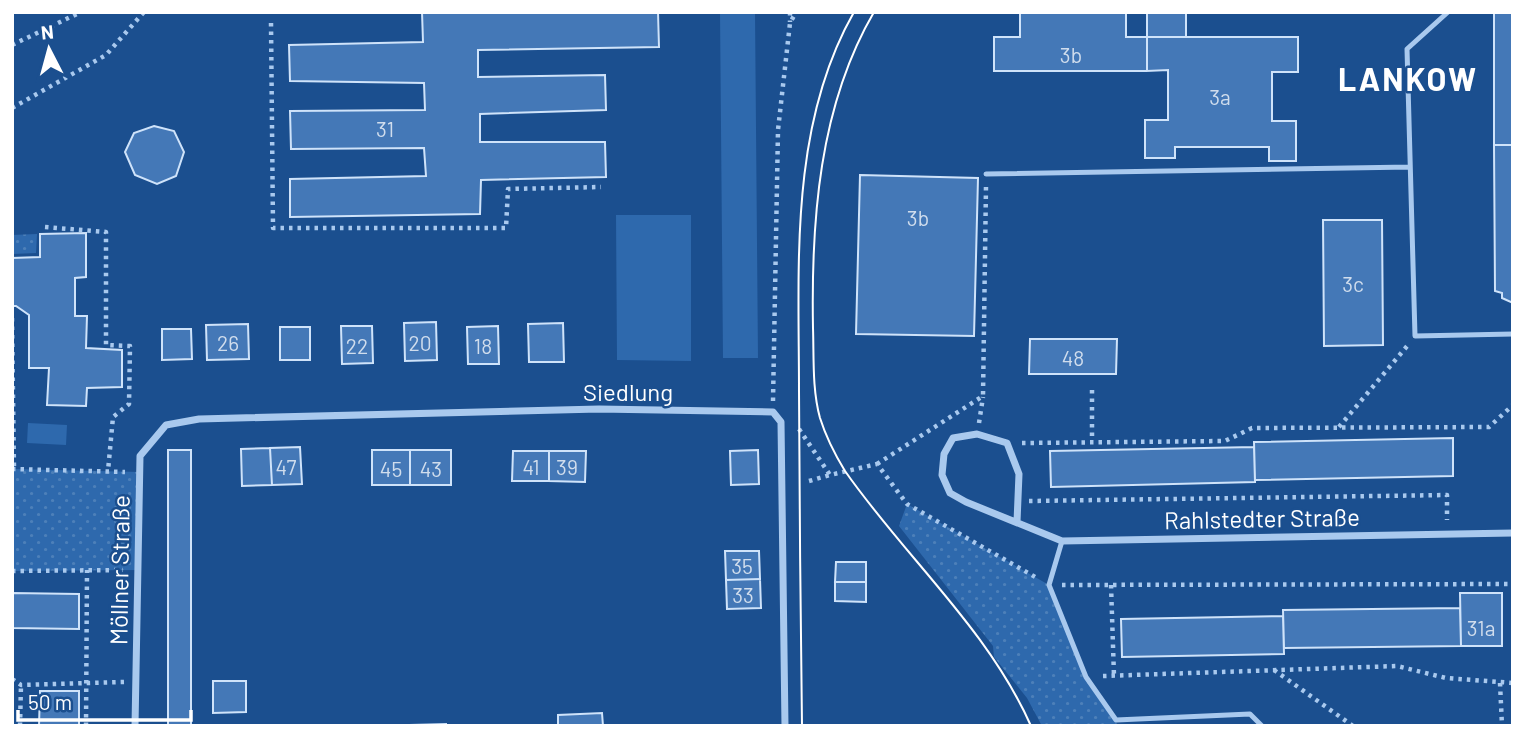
<svg xmlns="http://www.w3.org/2000/svg" width="1525" height="738" font-family="Barlow,sans-serif">
<style>
.grass{fill:url(#grass-dots)}
.pitch{fill:#2e69ad}
.building{fill:#4478b7;stroke:#cfe3fa;stroke-width:2}
.lines{fill:none;stroke-linecap:round;stroke-linejoin:round}
.path{stroke:#a9c9ee;stroke-width:4.5;stroke-dasharray:3.5 5;stroke-linecap:butt}
.lane{stroke:#a9c9ee;stroke-width:5}
.street{stroke:#a9c9ee;stroke-width:7}
.tram{stroke:#fff;stroke-width:2}
.labels{text-anchor:middle;dominant-baseline:central;stroke-width:5;stroke-linejoin:round;paint-order:stroke}
.number-label{font-size:21px;fill:#d0dded}
.street-label{font-size:24px;fill:#fff;stroke:#1b4f8f}
.district-label{font-size:32px;font-weight:bold;letter-spacing:2px;fill:#fff;stroke:#1b4f8f}
</style>
<defs>
<pattern id="grass-dots" width="8" height="8" patternUnits="userSpaceOnUse" patternTransform="scale(1.75)"><rect width="8" height="8" fill="#2e69ad"/><path d="M2 2h.1M6 6h.1" fill="none" stroke="#4d80b9" stroke-width="1.8" stroke-linecap="round"/></pattern>
</defs>
<rect width="100%" height="100%" fill="#1b4f8f"/>
<path class="grass" d="M37 234 36 253 12 254V235Z
M12 318 14 319V450H12Z
M12 469 140 472 138 570 12 571Z
M907 504 1049 585 1086 677 1116 720 1117 726H1042L1027 698 994 657 993 646 899 526Z"/>
<path class="pitch" d="M720 12H755L758 358H723Z
M616 215H691V361L617 360Z
M28 423 67 425 66 445 27 443Z"/>
<path class="building" d="M422 12H658L659 47 478 50V77L605 75 606 110 480 114V142H605L606 177 481 180 480 214 290 217V179L426 176 424 148 291 149 290 111 425 110 424 83 290 81 289 45 423 42Z
M1020 12H1126V37H1147V71H994V37H1020Z
M1147 12H1186V37H1147Z
M1494 12H1513V145H1494Z
M1147 37H1298V72H1272V121H1296V161H1269V147H1175V158H1145V120H1168V70L1147 71Z
M154 126 174 131 184 152 176 176 157 184 135 175 125 152 134 133Z
M1494 145H1513V303L1502 298V293L1495 291Z
M860 175 978 178 974 336 856 334Z
M1323 220H1382L1383 345 1324 346Z
M86 233V277L75 278V316H87L86 348 122 350V387L87 388 86 406 47 405 49 368H29V315L16 306H12V258L40 257V234Z
M436 322 437 360 405 361 404 323Z
M563 323 564 362H529L528 324Z
M248 324 249 359 207 360 206 325Z
M341 326H372L373 363 342 364Z
M498 326 499 364H468L467 327Z
M280 327H310V360H280Z
M162 329H191L192 359 162 360Z
M1030 339H1117L1116 374H1029Z
M1453 438V476L1255 480 1254 442Z
M300 447 302 484 272 485 270 448Z
M1254 447 1255 482 1051 487 1050 451Z
M270 448 272 485 242 486 241 449Z
M168 450H191V726H168Z
M372 450H410V485H372Z
M410 450H451V485H410Z
M758 450 759 484 731 485 730 451Z
M513 451H549V481H512Z
M549 451H586L585 482 549 481Z
M725 551H759L760 579 726 580Z
M836 562H866V582H835Z
M760 579 761 608 727 609 726 580Z
M835 582H866V602L835 601Z
M12 593 79 594V629L12 628Z
M1460 593H1502V646H1461Z
M1460 608 1461 646 1284 648 1283 610Z
M1283 616 1284 654 1122 657 1121 619Z
M213 681H246V712L213 713Z
M40 691H79V726H39Z
M602 713 603 726H558V715Z
M446 724V726H410V725Z"/>
<g class="lines">
<path class="path" d="M790 12V22
M271 23 273 228H506L508 189 601 187
M12 45 81 12
M12 108 106 55 144 12
M45 227 106 232V345L130 346 129 404 113 417 108 471
M12 318 14 469
M1092 390V441
M773 401 778 130 790 23 796 12
M979 423 983 397
M1339 427 1408 345
M799 429 830 475 877 464 907 504 1037 578
M1022 443 1225 441 1252 428 1489 427 1513 405
M877 464 983 396 986 186
M12 469 125 472
M809 481 830 475
M1029 501 1447 495V520
M12 571 123 570
M1062 585 1513 584
M1111 585 1114 676
M1274 670 1353 726
M1103 676 1397 666 1446 678 1513 683
M12 679 21 685 124 682
M1500 683 1502 726
M20 726 21 685
M86 726 87 570"/>
<path class="lane" d="M1448 12 1407 49 1415 336 1513 334
M986 174 1410 167
M1062 541 1049 585 1086 677 1116 720 1250 714 1262 726"/>
<path class="street" d="M1017 522 1019 474 1007 443 977 434 953 438 944 454 942 475 950 493 966 502 1062 541 1513 533
M135 726 140 456 166 425 199 419 599 409 773 412 781 422 785 726"/>
<path class="tram" d="M874 12C819 106 811 221 813 328 814 357 812 389 820 418 826 437 834 453 845 471 905 557 988 629 1031 726
M802 726C801 614 799 503 799 391 799 265 789 126 854 12"/>
</g>
<g class="labels">
<g class="number-label">
<text x="1071" y="54">3b</text>
<text x="1220" y="96">3a</text>
<text x="385" y="128">31</text>
<text x="918" y="217">3b</text>
<text x="1353" y="283">3c</text>
<text x="228" y="342">26</text>
<text x="420" y="342">20</text>
<text x="357" y="345">22</text>
<text x="483" y="345">18</text>
<text x="1073" y="357">48</text>
<text x="286" y="466">47</text>
<text x="531" y="466">41</text>
<text x="567" y="466">39</text>
<text x="391" y="468">45</text>
<text x="431" y="468">43</text>
<text x="742" y="565">35</text>
<text x="743" y="594">33</text>
<text x="1481" y="627">31a</text>
</g>
<g class="street-label">
<text x="628" y="391">Siedlung</text>
<text transform="translate(1262 518) rotate(-1)">Rahlstedter Straße</text>
<text transform="translate(119 570) rotate(-89)">Möllner Straße</text>
</g>
<g class="district-label">
<text x="1408" y="78">LANKOW</text>
</g>
</g>
<rect width="1525" height="738" fill="none" stroke="#ffffff" stroke-width="28"/>
<g transform="translate(49 49) rotate(354)" stroke="#1b4f8f" stroke-width="5" paint-order="stroke">
<path d="M0-5L12 26L0 18L-12 26Z" fill="#ffffff"/>
<text y="-10" font-size="19" font-weight="bold" text-anchor="middle" fill="#ffffff">N</text>
</g>
<path d="M18 710v10h173v-10" fill="none" stroke="#ffffff" stroke-width="3.5"/>
<text x="28" y="710" font-size="21" fill="#ffffff" stroke="#1b4f8f" stroke-width="5" paint-order="stroke">50 m</text>
</svg>
